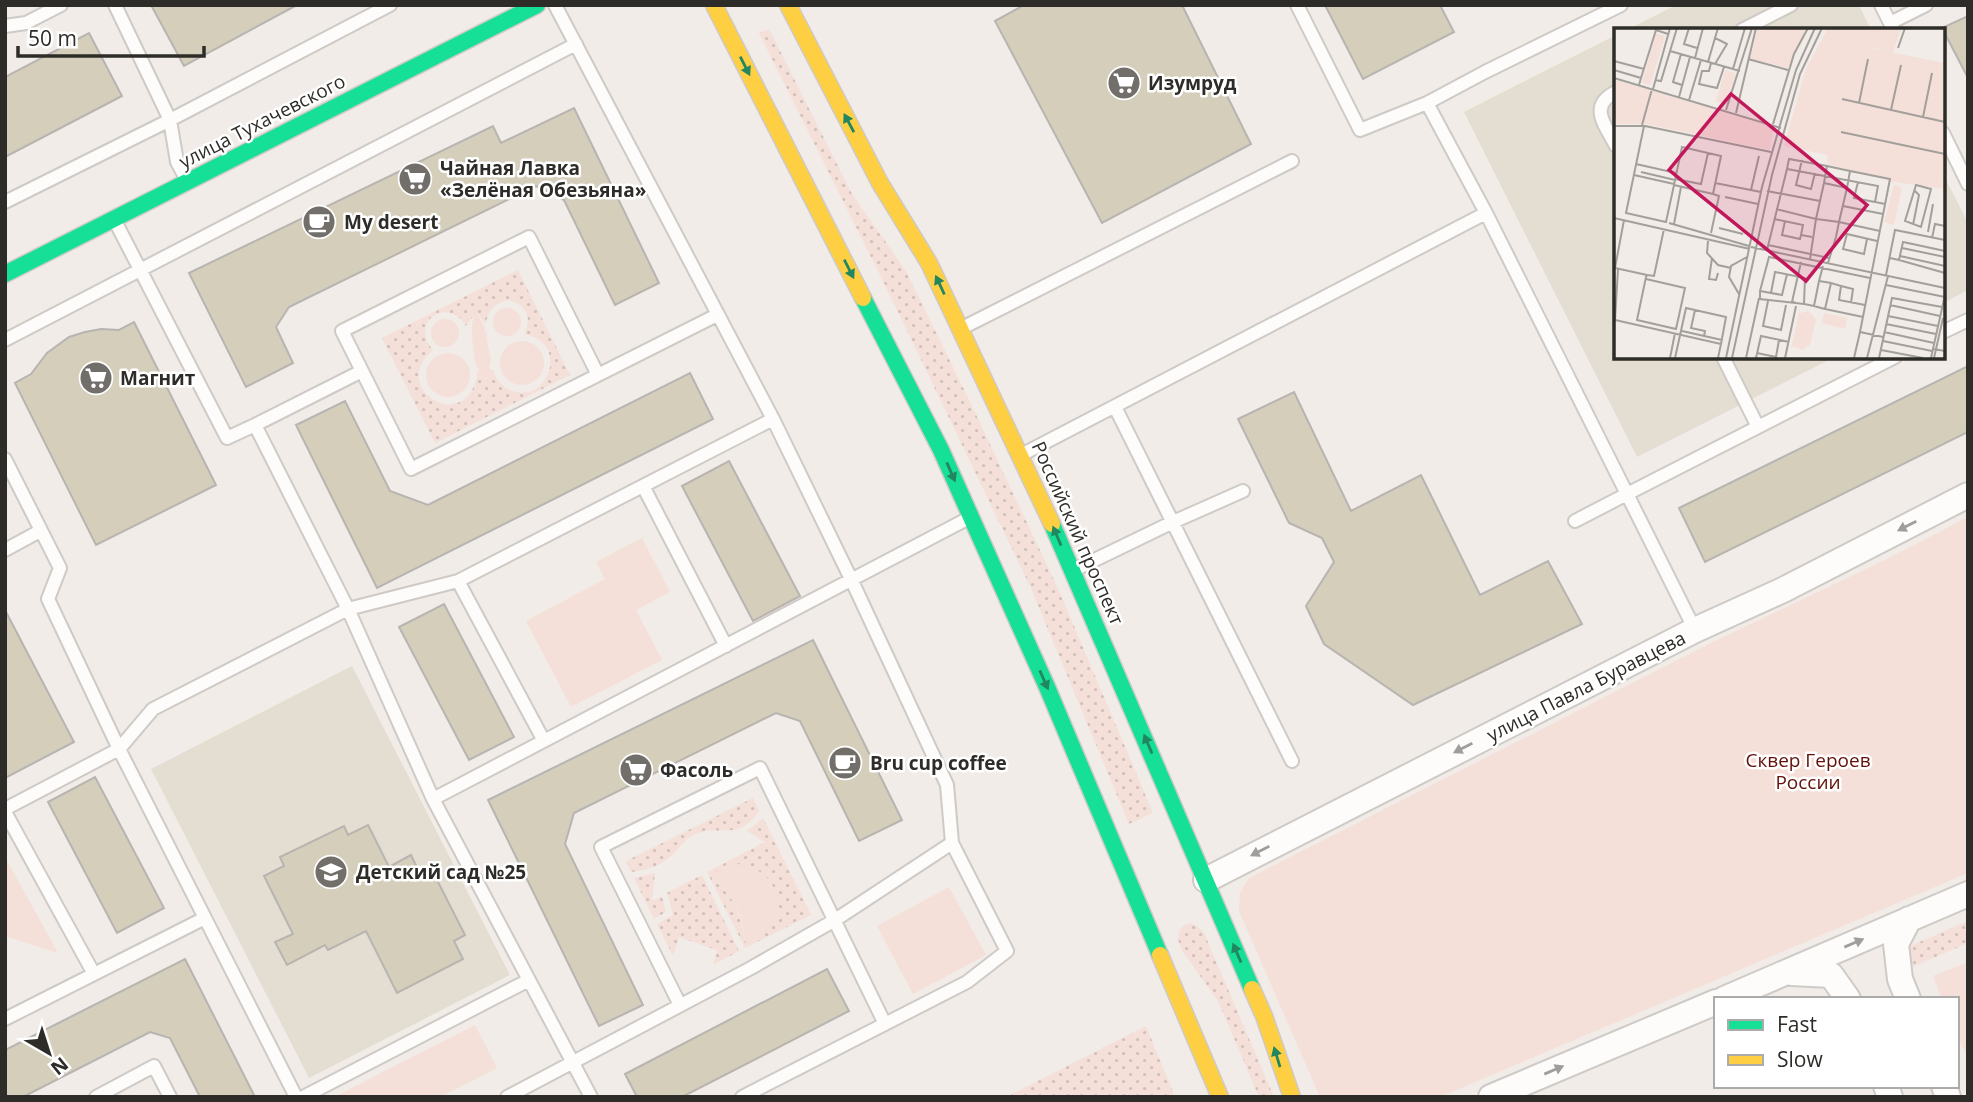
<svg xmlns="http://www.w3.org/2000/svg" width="1973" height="1102" font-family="'Open Sans',sans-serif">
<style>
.built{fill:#e4ddd2}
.grass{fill:url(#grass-dots);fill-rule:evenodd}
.park{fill:#f5dfd9}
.building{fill:#d4ceba;stroke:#b7b4b1;stroke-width:2}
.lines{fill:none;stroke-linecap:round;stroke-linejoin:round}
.lane-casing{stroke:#cecac6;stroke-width:16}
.street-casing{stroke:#cecac6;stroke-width:28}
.fast-casing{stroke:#cecac6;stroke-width:19}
.slow-casing{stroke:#cecac6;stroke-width:19}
.lane{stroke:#fdfcfb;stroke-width:12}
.street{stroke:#fdfcfb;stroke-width:24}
.fast{stroke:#16e098;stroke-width:16}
.slow{stroke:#ffcf43;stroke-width:16}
.oneway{fill:#228660}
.oneway2{fill:#a09e9c}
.labels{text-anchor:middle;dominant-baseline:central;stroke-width:5;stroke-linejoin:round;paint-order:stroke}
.poi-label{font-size:19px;font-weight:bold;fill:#2e2c28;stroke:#fff;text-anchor:start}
.street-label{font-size:19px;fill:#2e2c28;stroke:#fff}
.park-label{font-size:19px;fill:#611108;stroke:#fff}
.inset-road{fill:none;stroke:#a39f9b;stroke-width:2}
.view{fill:#c2185b;fill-opacity:0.15;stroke:#c2185b;stroke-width:3.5}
.inset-edge{fill:none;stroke:#2e2c28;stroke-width:3.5}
</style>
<defs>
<pattern id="grass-dots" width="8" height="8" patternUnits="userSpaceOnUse" patternTransform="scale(1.75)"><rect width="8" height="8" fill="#f5dfd9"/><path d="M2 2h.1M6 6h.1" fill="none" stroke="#d2c0ba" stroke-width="1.8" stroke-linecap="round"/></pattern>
</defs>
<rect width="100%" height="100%" fill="#f1ece7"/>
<path class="built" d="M1676 5H1859L1871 30H1627Z
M1616 35V357H1835L1637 457 1464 112Z
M1943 174 1968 223V290L1943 303Z
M352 666 510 975 309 1078 151 769Z"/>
<path class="grass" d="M769 29 852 194 906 271 972 406 1060 593 1153 813 1129 824 1030 586 885 285 759 33Z
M518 270 570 375 435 443 382 338ZM508 300C526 304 533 318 524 334 572 342 547 409 508 389 501 385 497 380 494 373L486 379 477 376C465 436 387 388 433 350 408 322 448 295 466 326L476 312 486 324C488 310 494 303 508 300Z
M753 798 759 811C738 842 719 824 695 834 686 838 682 845 675 852 663 865 649 870 631 872L626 861Z
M763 818 811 915 745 948 707 872 765 842 747 831ZM710 875 776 916 745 943C743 915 732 893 710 875Z
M655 873 652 901 662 896 666 912 654 919 634 878Z
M702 875 739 951 713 965 717 950 679 937 673 956 657 924 673 915 667 893Z
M1968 921V943L1912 967 1907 956 1910 946Z
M1191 923 1198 927 1204 933 1274 1097H1259L1218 1001 1183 952 1178 940 1179 931 1183 926Z
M1146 1026 1175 1097H1006Z"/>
<path class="park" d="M493 322a14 14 0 1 1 28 0a14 14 0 1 1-28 0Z
M475 312C487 326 486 334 489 351 491 358 492 360 489 368L495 372 486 379 476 375 479 369C474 363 475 360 474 353 472 337 470 327 475 312Z
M431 333a14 14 0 1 1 28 0a14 14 0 1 1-28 0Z
M500 363a22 22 0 1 1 44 0a22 22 0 1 1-44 0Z
M426 375a22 22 0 1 1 44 0a22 22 0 1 1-44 0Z
M1968 517V873L1440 1097H1320L1239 911 1240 893 1249 878 1713 642 1889 558Z
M642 538 670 592 636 610 662 660 571 707 526 621 605 579 596 562Z
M5 857 58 953 5 936Z
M737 864C786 869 792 928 745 943 744 915 732 892 710 875L726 865Z
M949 887 986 955 913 994 877 926Z
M1968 962V1059L1957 1034V999H1942L1933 976Z
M475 1025 497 1068 440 1097H334Z"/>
<path class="building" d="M151 5H297L184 66Z
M1024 5H1182L1251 144 1102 223 995 21Z
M1325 5H1440L1454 32 1363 79Z
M1968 16V78L1942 28Z
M89 33 122 96 5 157V77Z
M574 108 659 283 615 305 564 200 536 186 289 307 276 327 293 363 246 387 189 273 493 126 501 143Z
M134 322 216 485 96 545 15 383 31 374 47 353 69 337 85 332 101 329 119 330Z
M1968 366V432L1705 562 1679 508Z
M690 373 713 419 377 588 296 425 345 401 390 491 428 505Z
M1294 392 1351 511 1421 475 1480 595 1548 561 1582 624 1413 705 1324 644 1306 606 1334 562 1322 538 1289 523 1238 419Z
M729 461 800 596 753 621 682 486Z
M444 604 514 737 469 760 399 627Z
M5 610 74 742 5 778Z
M813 640 902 820 859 841 800 721 776 713 574 813 565 844 643 1005 599 1026 488 800Z
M95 777 164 908 117 933 48 802Z
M368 825 389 867 411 855 421 876 432 870 465 935 454 941 463 959 397 993 366 931 328 950 325 945 287 965 275 942 293 934 264 876 284 866 280 857 344 826 348 835Z
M185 959 255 1097H200L170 1038 150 1032 23 1097H5V1050Z
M827 969 849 1011 682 1097H637L625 1074Z"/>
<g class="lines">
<defs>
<path id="lane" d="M115 5 170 120 177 162 188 182
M1297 5 1360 130 1427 103
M1621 5 1485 72 1427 103 1486 213 1627 494 1895 357
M1881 5 1893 29
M1890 23 1926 5
M5 26 26 23 61 5
M1742 30 1791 5
M1616 92C1587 106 1606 126 1616 146
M1943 133 1968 184
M5 202 170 120 390 5
M115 221 227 438 255 425 348 609 458 581 773 419
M964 327 1292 161
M1943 332 1968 320
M5 340 576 44
M1723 357 1758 427
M362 371 342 331 529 237 598 375
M1115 407 1292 761
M255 425 362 371 411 469 717 315
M1021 455 1486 213
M5 459 60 568 48 599 119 749 296 1097
M643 486 726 646
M1575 521 1627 494 1695 630
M5 550 40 531
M1076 569 1173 522 1243 491
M458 581 544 741
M433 799 969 518
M5 809 119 749 153 709 348 609 433 799 529 980 303 1097
M5 812 94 974
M529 980 591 1097
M680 1005 601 847 760 768 885 1024
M5 1019 205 918
M96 1097 154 1066 170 1097
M507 1097 751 968 835 920 952 843 947 785 852 581 773 419 555 5
M742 1097 967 982 1007 951 952 843"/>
<path id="street" d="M1206 880 1695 630 1783 590 1968 495
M1791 973 1831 975 1848 999
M1724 999 1968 894
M1908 999 1900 979 1896 944 1909 919
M1886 1086 1890 1097
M1944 1086 1948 1097
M1491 1097 1716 1002"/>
<path id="fast" d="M5 274 537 5
M863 298 941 450 1047 687 1160 955
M1052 524 1252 989"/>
<path id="slow" d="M714 5 863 298
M788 5 880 183 929 263 1052 524
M1160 955 1220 1097
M1252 989 1264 1016 1292 1097"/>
</defs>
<use href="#lane" class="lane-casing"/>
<use href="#street" class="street-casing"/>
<use href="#fast" class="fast-casing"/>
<use href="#slow" class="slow-casing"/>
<use href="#lane" class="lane"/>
<use href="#street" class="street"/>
<use href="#fast" class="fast"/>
<use href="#slow" class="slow"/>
</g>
<defs><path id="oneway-solid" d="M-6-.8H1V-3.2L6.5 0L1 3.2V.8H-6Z" transform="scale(1.75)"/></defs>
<g class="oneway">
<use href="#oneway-solid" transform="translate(745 66) rotate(63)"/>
<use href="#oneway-solid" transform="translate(849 123) rotate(-118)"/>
<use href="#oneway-solid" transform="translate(849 269) rotate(63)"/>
<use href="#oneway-solid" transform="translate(940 285) rotate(-115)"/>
<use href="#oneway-solid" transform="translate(951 472) rotate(66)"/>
<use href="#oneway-solid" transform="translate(1057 536) rotate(-113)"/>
<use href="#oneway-solid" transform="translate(1044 680) rotate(66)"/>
<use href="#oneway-solid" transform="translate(1148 744) rotate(-113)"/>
<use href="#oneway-solid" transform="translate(1237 953) rotate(-113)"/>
<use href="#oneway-solid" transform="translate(1277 1057) rotate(-107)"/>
</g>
<g class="oneway2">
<use href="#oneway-solid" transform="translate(1907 526) rotate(153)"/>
<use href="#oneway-solid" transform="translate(1463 748) rotate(153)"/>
<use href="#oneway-solid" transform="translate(1260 851) rotate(153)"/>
<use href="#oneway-solid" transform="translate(1854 943) rotate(-23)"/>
<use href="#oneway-solid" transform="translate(1554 1070) rotate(-23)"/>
</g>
<defs>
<symbol id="supermarket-disc" viewBox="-11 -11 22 22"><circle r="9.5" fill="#726f6b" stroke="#fff"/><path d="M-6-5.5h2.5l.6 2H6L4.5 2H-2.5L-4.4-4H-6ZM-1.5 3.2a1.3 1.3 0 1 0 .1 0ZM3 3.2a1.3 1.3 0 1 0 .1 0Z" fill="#fff"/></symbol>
<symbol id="cafe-disc" viewBox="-11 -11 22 22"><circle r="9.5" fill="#726f6b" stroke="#fff"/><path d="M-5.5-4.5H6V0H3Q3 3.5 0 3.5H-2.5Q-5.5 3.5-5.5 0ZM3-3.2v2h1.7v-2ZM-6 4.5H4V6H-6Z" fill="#fff"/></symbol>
<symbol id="school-disc" viewBox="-11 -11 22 22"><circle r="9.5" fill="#726f6b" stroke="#fff"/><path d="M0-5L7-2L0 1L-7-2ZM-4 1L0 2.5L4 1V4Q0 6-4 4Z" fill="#fff"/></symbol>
</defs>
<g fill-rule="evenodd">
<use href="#supermarket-disc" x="1105" y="64" width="38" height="38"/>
<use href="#supermarket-disc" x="396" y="160" width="38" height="38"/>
<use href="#cafe-disc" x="300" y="203" width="38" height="38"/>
<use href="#supermarket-disc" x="77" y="359" width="38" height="38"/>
<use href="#cafe-disc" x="826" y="744" width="38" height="38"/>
<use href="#supermarket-disc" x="617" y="751" width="38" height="38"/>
<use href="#school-disc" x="312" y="853" width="38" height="38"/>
</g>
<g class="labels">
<g class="poi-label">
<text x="1148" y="83">Изумруд</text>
<text x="440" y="168">Чайная Лавка<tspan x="440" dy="22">«Зелёная Обезьяна»</tspan></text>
<text x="344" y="222">My desert</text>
<text x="120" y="378">Магнит</text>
<text x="870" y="763">Bru cup coffee</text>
<text x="660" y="770">Фасоль</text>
<text x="356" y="872">Детский сад №25</text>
</g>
<g class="street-label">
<text transform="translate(262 121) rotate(-27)">улица Тухачевского</text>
<text transform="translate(1078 533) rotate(66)">Российский проспект</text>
<text transform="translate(1586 686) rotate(-27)">улица Павла Буравцева</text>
</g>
<g class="park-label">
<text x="1808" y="760">Сквер Героев<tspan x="1808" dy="22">России</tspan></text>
</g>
</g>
<g transform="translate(1614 28)">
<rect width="331" height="331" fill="#f1ece7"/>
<path d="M214 0H287L279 25 260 20 240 23 331 44V151L170 118 192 41ZM42 5 51 8 36 57 28 55Z" fill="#f5dfd9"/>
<path d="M245 18 331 35V44L247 26 240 22ZM213 127 331 151V161L280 154 214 136ZM280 157 288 159 280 197 270 194Z" fill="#f5dfd9"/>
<path d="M144 0H192L174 40 136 31ZM111 42 122 45 113 77 102 74ZM0 52 160 98 156 122 32 96H0ZM186 280V285L195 283 202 291 196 317 188 322 179 318 177 321ZM210 285 233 290 231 301 208 295Z" fill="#f5dfd9"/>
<path class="inset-road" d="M75 0 70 16 83 20M284 20 291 0M56 23 126 43M67 26 59 54 68 57M81 30 89 0M134 31 174 42M0 33 30 41M94 34 101 10M97 35 95 43H88L85 56 103 60 110 39M101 36 113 16 101 10 104 0M119 41 131 0M0 42 27 50 25 57M0 50 167 100M27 50 42 2 54 6M41 52 47 53 63 0M39 61 56 0M65 69 76 29M228 71 331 94M75 72 87 32M245 75 254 31M112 82 138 0M277 82 287 37M122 85 142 0M309 89 318 45M159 96 180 26 194 0M28 97 38 61M0 98H31L157 124M30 98 12 185 52 194 60 157M227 104 331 126M68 119 107 128 99 166 60 157ZM188 132 182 157 197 161 201 145M22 136 62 145M173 141 175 131 213 138M27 144 61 152M20 147 60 156M61 151 87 156 94 125M244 154 240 170 261 174M101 155 147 164M210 155 213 138 236 143M302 157 317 161 307 199 291 193ZM233 160 236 143 276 151 246 304M137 162 145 128M153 163 206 173M111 169 144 176M229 178 269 186M162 181 202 191 196 231M0 190 136 221M160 191 189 197 187 207 198 209M10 192 1 240 33 247 40 248 50 201M171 193 168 207 186 211 187 207M55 195 135 218M60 196 67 159M299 197 305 167 300 162M105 200 129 206M314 204 319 176M97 205 105 168 99 166M318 210 321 196 331 198M253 211 250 226 229 221 233 206 263 213M94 213 93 225 104 237 117 240M154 217 215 230M137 219 331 260M288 220 331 229M153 222 173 141 264 158 261 174 271 176M286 228 331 238M98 230 95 251 102 252 104 245M276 230 285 232 289 214 331 223M285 232 331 245M214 235 222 209 225 194 233 160 210 155 202 191 225 194 266 203M209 238 205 253 217 255M4 241 1 292 107 316 104 330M173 246 168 267 146 263 155 229 256 250M272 247 281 202 331 212M32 251 71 260 62 301 23 292 32 249 33 247M205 253 200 278 211 281M272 257 331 269M227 258 239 261 237 275M146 263V271L190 276M157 265 161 244 191 250 190 276 200 278M125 266 115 249 117 238 133 229M154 273 149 298 167 302 172 277M182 275 178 274 187 234M276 277 326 288M81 282 77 300 91 303 90 308M274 288 324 298M249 289 211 281 217 255 227 258 225 272 251 277M272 296 322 306M68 303 108 312M270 304 320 315M269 313 318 323M319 321 331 267M267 322 309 330M143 325 162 329 165 312M56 330 61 305M61 330 72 280 112 289 107 316M112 330 148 159 182 42 201 0M118 330 158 147 186 46 208 0M132 330 145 270M142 330 147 308 175 314M171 330 182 278M240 330 246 304 269 309M253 330 274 248M265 330 278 270 328 279M317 330 319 321 331 323M320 330 329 290"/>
<path class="view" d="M117 66 253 177 192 253 55 142Z"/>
<rect width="331" height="331" class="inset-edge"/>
</g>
<rect width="1973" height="1102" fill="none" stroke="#2e2c28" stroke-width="14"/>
<rect x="1714" y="997" width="245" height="91" fill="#ffffff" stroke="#ababa9" stroke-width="2"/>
<rect x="1728" y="1020" width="35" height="10" fill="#16e098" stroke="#ababa9" stroke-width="2"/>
<text x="1777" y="1032" font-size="21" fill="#2e2c28">Fast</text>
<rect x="1728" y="1055" width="35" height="10" fill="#ffcf43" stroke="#ababa9" stroke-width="2"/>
<text x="1777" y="1067" font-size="21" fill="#2e2c28">Slow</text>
<g transform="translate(49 1053) rotate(141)" stroke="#ffffff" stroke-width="5" paint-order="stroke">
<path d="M0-5L12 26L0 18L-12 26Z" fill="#2e2c28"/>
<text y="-10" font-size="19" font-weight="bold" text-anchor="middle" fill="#2e2c28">N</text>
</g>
<path d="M18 46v10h186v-10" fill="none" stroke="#2e2c28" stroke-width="3.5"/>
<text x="28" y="46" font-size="21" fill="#2e2c28" stroke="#ffffff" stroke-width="5" paint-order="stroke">50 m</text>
</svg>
